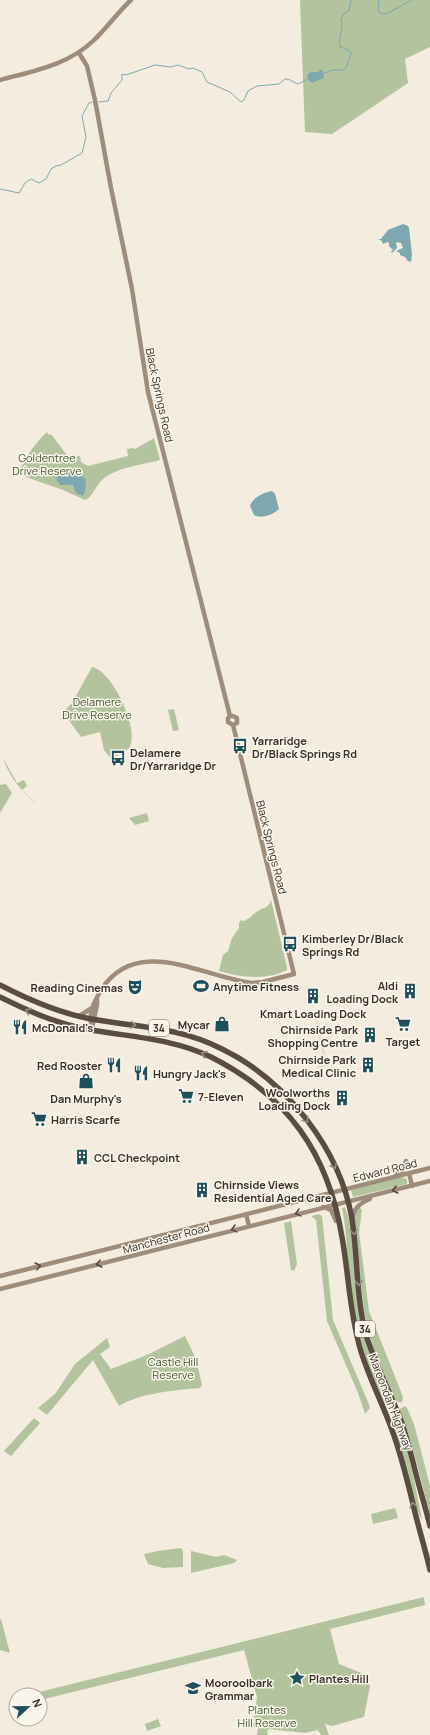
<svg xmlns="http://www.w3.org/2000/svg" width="430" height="1735" font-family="Manrope,sans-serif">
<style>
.green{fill:#b2c39e}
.plaza{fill:#ebdfc6}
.water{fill:#7da8b0}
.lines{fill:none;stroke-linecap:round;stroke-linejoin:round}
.stream{stroke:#7da8b0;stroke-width:1}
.secondary{stroke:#9f8d7b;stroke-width:4.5}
.highway{stroke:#5a4c41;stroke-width:5.5}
.oneway{stroke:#9a9085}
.oneway2{stroke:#52473e}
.labels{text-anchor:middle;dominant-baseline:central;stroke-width:3;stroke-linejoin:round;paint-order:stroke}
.shield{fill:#faf5eb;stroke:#736b64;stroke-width:1}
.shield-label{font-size:10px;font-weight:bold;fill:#39302a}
.street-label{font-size:11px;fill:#39302a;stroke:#faf5eb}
.park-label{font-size:11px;fill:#43582d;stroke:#faf5eb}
.poi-label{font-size:11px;font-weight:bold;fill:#39302a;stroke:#faf5eb;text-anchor:start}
</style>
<rect width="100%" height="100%" fill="#f3ecdf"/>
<path class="green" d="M300 0H430V47L405 59 408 83 332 134 305 132Z
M47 432 49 435 51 434 69 458 80 456 81 462 88 466 128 456 127 449 132 448 135 449 154 438 160 460C141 465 118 467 103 479 96 485 92 498 85 500L63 490 23 476 20 470C27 455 35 443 47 432Z
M92 667C112 670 141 731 129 748 125 753 116 756 111 759L104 750 100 732 81 737 63 712 72 703Z
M174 709 179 730 173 731 168 710Z
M3 758 17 783 24 780 27 786 22 790 37 804C21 791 10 778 3 758Z
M6 784 12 793 0 813V785Z
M147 813 149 821 135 825 129 818Z
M271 900 287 967V970C266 981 240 977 219 971L223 955 228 951 232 938 239 928V923L241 920 244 921C249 919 251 916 255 913 260 908 269 909 271 900Z
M400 1177 407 1179V1184L353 1197 351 1190Z
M345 1207 350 1223 367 1346 387 1400V1406C378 1397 374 1382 370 1370 359 1337 350 1301 348 1266 347 1246 346 1227 342 1208Z
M359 1207 362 1210 359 1232 369 1311 403 1397 402 1402 400 1403 395 1400 374 1351 369 1333 364 1312 354 1216Z
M319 1214 322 1216 333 1320 368 1402 370 1408 365 1414 358 1393 327 1321 316 1220 311 1216Z
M291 1221 297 1264 294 1271 291 1270 284 1223Z
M185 1336 196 1359 202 1385 200 1388C175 1390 140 1393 119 1406L93 1360 47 1415 38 1408 55 1394 75 1364 107 1338 110 1347 100 1354 111 1369 147 1355Z
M405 1406 407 1408 414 1424 430 1486V1515L414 1453 400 1412V1409Z
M395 1416 402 1433 412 1470 422 1519C415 1512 397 1434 392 1417Z
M34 1418 40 1423 11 1456 4 1451Z
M395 1508 398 1518 373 1524 371 1514Z
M181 1548 183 1551V1567L163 1568 148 1564 144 1554 158 1551Z
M191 1551 216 1557 224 1555 237 1560 234 1563 191 1573Z
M424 1597 425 1605 330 1629 339 1664 364 1674 370 1686 364 1717 332 1726 325 1724 329 1735H321L318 1730 305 1733 268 1729 267 1735H257L258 1727 253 1726 257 1697 244 1650 40 1700V1695H27Z
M0 1619H1L10 1653 0 1650Z
M158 1719 161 1726 147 1731 145 1724Z"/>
<path class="plaza" d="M318 1008 316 1013 318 1021 316 1022 319 1023 328 1066 317 1069 322 1052 315 1022V1013Z"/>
<path class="water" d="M322 69 324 78 312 83 307 79 308 74 311 72H318Z
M403 224 408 226 409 228 412 255 411 262 408 261 405 257 400 255V253L396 251 403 248 401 243 396 242 397 248 392 253 391 252 393 250 389 246V243L387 242 383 244 381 240H377L381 239 388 230Z
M64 469C72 471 74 475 83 477L86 479 85 491 83 496 76 493 73 485H60L57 481 56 475 59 471Z
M272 491 275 494 279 509C273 515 261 519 254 515L250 506C253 497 263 493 272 491Z"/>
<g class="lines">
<path class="stream" d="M379 0 378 11 382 14 388 13 412 0
M322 74 332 70H344L347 66 351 53 349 50 340 47C338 37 344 29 341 19L345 13 349 11 351 0
M99 102 108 101 111 93 122 80V74L126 75 155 65 171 67 178 65 189 69 193 68 202 72 207 82 230 92 241 102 244 100 248 91 257 86 279 84 285 79H288L298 84 306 80
M0 189 19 193 25 183 31 179 39 183 46 179 51 169 56 166 61 165 82 153 86 137 82 116 89 103 92 102"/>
<path class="secondary" d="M79 53 87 66 95 100 111 188 132 289 148 392 230 716
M0 80C33 71 68 65 93 41 107 28 117 13 131 0
M230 716H233L237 718V723L233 725
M230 716 228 718V722L233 725
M79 1016 92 1008
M92 1028 97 1005V999
M92 1030C88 1013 93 1004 101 990 137 934 203 977 252 983L263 982 294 974 233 725
M409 1173 412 1186
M396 1174 403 1170 406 1161
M323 1207 331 1210 336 1221
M246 1214 249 1226
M352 1219C354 1208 360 1203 370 1199
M0 1276 430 1168
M0 1289 430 1181"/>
<path class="highway" d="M0 985C29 1000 58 1013 91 1019 136 1027 180 1027 222 1049 286 1080 340 1149 352 1219 358 1258 356 1297 366 1335 375 1364 389 1390 400 1418 405 1432 409 1447 413 1462 418 1484 425 1505 430 1526
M0 997C28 1011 55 1023 86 1029 128 1037 172 1038 211 1057 288 1096 328 1153 342 1237 349 1276 349 1309 360 1348 368 1376 382 1402 392 1430 401 1454 407 1479 413 1504 418 1526 425 1548 430 1570"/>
</g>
<defs><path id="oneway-chevron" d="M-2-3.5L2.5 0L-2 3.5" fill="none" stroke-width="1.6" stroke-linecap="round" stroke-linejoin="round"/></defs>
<g class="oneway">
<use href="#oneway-chevron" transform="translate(28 1011) rotate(-156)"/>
<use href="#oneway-chevron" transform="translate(133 1025) rotate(8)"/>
<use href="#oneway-chevron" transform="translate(204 1054) rotate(-156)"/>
<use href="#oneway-chevron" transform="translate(306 1120) rotate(53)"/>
<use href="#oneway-chevron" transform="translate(334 1166) rotate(65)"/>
<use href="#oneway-chevron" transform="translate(354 1232) rotate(82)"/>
<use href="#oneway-chevron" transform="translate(359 1283) rotate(86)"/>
<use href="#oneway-chevron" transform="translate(413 1505) rotate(-104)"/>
</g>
<g class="oneway2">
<use href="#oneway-chevron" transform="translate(395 1190) rotate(166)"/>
<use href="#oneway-chevron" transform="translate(298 1213) rotate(165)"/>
<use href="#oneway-chevron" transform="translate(234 1229) rotate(165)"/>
<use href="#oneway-chevron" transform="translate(99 1264) rotate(166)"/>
<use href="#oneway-chevron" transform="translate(38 1266) rotate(-14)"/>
</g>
<defs>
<symbol id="bus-bare" viewBox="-9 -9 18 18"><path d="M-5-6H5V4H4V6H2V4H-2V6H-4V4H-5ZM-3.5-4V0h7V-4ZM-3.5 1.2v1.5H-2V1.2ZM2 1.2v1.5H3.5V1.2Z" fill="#1e505b" stroke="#faf5eb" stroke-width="2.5" paint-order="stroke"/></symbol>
<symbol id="stadium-bare" viewBox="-9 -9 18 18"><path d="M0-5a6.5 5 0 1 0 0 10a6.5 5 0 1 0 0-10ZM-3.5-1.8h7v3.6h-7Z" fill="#1e505b" stroke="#faf5eb" stroke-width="2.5" paint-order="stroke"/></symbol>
<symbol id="theatre-bare" viewBox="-9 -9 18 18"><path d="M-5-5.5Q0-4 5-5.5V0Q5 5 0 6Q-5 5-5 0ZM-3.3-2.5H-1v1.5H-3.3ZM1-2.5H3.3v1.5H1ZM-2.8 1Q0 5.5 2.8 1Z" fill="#1e505b" stroke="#faf5eb" stroke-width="2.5" paint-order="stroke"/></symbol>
<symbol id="building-bare" viewBox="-9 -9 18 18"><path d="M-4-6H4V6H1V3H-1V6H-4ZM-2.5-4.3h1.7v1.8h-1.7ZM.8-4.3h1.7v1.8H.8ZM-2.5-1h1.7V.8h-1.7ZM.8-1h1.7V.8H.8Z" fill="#1e505b" stroke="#faf5eb" stroke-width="2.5" paint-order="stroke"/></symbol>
<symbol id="shop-bare" viewBox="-9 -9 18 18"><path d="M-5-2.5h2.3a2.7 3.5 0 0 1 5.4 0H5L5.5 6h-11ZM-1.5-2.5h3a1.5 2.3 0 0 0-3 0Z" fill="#1e505b" stroke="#faf5eb" stroke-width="2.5" paint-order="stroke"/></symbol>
<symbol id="supermarket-bare" viewBox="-9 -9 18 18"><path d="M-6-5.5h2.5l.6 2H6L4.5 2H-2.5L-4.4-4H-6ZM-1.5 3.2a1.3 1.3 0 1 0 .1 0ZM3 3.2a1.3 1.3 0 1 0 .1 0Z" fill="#1e505b" stroke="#faf5eb" stroke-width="2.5" paint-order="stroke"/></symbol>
<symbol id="restaurant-bare" viewBox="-9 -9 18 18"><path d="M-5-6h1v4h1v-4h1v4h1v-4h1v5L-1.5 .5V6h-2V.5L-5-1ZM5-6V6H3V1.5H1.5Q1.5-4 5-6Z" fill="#1e505b" stroke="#faf5eb" stroke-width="2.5" paint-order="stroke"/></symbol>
<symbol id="sight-bare" viewBox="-9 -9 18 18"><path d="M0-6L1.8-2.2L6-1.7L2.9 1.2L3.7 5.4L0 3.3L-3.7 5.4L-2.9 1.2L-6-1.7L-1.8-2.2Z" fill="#1e505b" stroke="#faf5eb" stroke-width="2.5" paint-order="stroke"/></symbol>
<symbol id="school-bare" viewBox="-9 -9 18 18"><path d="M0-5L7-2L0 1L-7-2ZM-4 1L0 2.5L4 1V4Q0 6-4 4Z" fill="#1e505b" stroke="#faf5eb" stroke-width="2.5" paint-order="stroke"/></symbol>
</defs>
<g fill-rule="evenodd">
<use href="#bus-bare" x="229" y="735" width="22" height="22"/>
<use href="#bus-bare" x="107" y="747" width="22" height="22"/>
<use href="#bus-bare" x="279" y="933" width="22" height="22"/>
<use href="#stadium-bare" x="190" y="975" width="22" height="22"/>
<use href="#theatre-bare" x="124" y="976" width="22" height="22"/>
<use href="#building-bare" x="399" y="980" width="22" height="22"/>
<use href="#building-bare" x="302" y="985" width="22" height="22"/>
<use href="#shop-bare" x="211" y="1013" width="22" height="22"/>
<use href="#supermarket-bare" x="392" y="1013" width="22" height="22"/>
<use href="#restaurant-bare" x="9" y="1016" width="22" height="22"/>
<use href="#building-bare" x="359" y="1024" width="22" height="22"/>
<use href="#restaurant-bare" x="103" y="1054" width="22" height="22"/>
<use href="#building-bare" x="357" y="1054" width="22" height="22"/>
<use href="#restaurant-bare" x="130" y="1062" width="22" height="22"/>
<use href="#shop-bare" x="75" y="1070" width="22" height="22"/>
<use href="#supermarket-bare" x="175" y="1085" width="22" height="22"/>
<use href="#building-bare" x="331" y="1087" width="22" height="22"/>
<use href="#supermarket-bare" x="28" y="1108" width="22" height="22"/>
<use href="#building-bare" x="71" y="1146" width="22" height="22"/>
<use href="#building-bare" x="191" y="1179" width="22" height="22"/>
<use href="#sight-bare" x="286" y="1667" width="22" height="22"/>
<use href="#school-bare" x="182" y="1677" width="22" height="22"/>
</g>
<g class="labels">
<g class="shield">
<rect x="149" y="1020" width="20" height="16" rx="3"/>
<rect x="355" y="1321" width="20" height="16" rx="3"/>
</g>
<g class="shield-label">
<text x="159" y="1028">34</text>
<text x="365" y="1329">34</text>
</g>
<g class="street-label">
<text transform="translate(160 395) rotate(78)">Black Springs Road</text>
<text transform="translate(272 847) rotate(76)">Black Springs Road</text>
<text transform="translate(385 1170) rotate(-14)">Edward Road</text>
<text transform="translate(166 1238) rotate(-15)">Manchester Road</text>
<text transform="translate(391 1402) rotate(69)">Maroondah Highway</text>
</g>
<g class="park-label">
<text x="47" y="457">Goldentree<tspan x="47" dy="13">Drive Reserve</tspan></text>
<text x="97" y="701">Delamere<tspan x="97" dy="13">Drive Reserve</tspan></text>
<text x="173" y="1361">Castle Hill<tspan x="173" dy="13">Reserve</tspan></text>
<text x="267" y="1709">Plantes<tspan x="267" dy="13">Hill Reserve</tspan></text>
</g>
<g class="poi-label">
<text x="252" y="740">Yarraridge<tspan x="252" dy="13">Dr/Black Springs Rd</tspan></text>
<text x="130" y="752">Delamere<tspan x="130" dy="13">Dr/Yarraridge Dr</tspan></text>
<text x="302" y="938">Kimberley Dr/Black<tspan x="302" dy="13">Springs Rd</tspan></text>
<text x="398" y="985" text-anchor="end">Aldi<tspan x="398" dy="13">Loading Dock</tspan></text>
<text x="213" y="986">Anytime Fitness</text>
<text x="123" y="987" text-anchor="end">Reading Cinemas</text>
<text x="313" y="1013" text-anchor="middle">Kmart Loading Dock</text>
<text x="210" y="1024" text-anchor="end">Mycar</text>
<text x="32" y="1027">McDonald's</text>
<text x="358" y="1029" text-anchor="end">Chirnside Park<tspan x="358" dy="13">Shopping Centre</tspan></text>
<text x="403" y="1041" text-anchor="middle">Target</text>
<text x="356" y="1059" text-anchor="end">Chirnside Park<tspan x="356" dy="13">Medical Clinic</tspan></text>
<text x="102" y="1065" text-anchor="end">Red Rooster</text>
<text x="153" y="1073">Hungry Jack's</text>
<text x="330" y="1092" text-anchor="end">Woolworths<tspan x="330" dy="13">Loading Dock</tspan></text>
<text x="198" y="1096">7-Eleven</text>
<text x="86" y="1098" text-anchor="middle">Dan Murphy's</text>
<text x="51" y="1119">Harris Scarfe</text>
<text x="94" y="1157">CCL Checkpoint</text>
<text x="214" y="1184">Chirnside Views<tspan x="214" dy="13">Residential Aged Care</tspan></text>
<text x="309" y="1678">Plantes Hill</text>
<text x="205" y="1682">Mooroolbark<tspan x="205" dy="13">Grammar</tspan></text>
</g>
</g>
<g transform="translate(28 1707) rotate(68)"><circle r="19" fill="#faf5eb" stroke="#ada69e"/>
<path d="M0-3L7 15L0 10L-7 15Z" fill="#1e505b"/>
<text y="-6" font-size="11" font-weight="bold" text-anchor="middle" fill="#39302a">N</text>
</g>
</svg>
